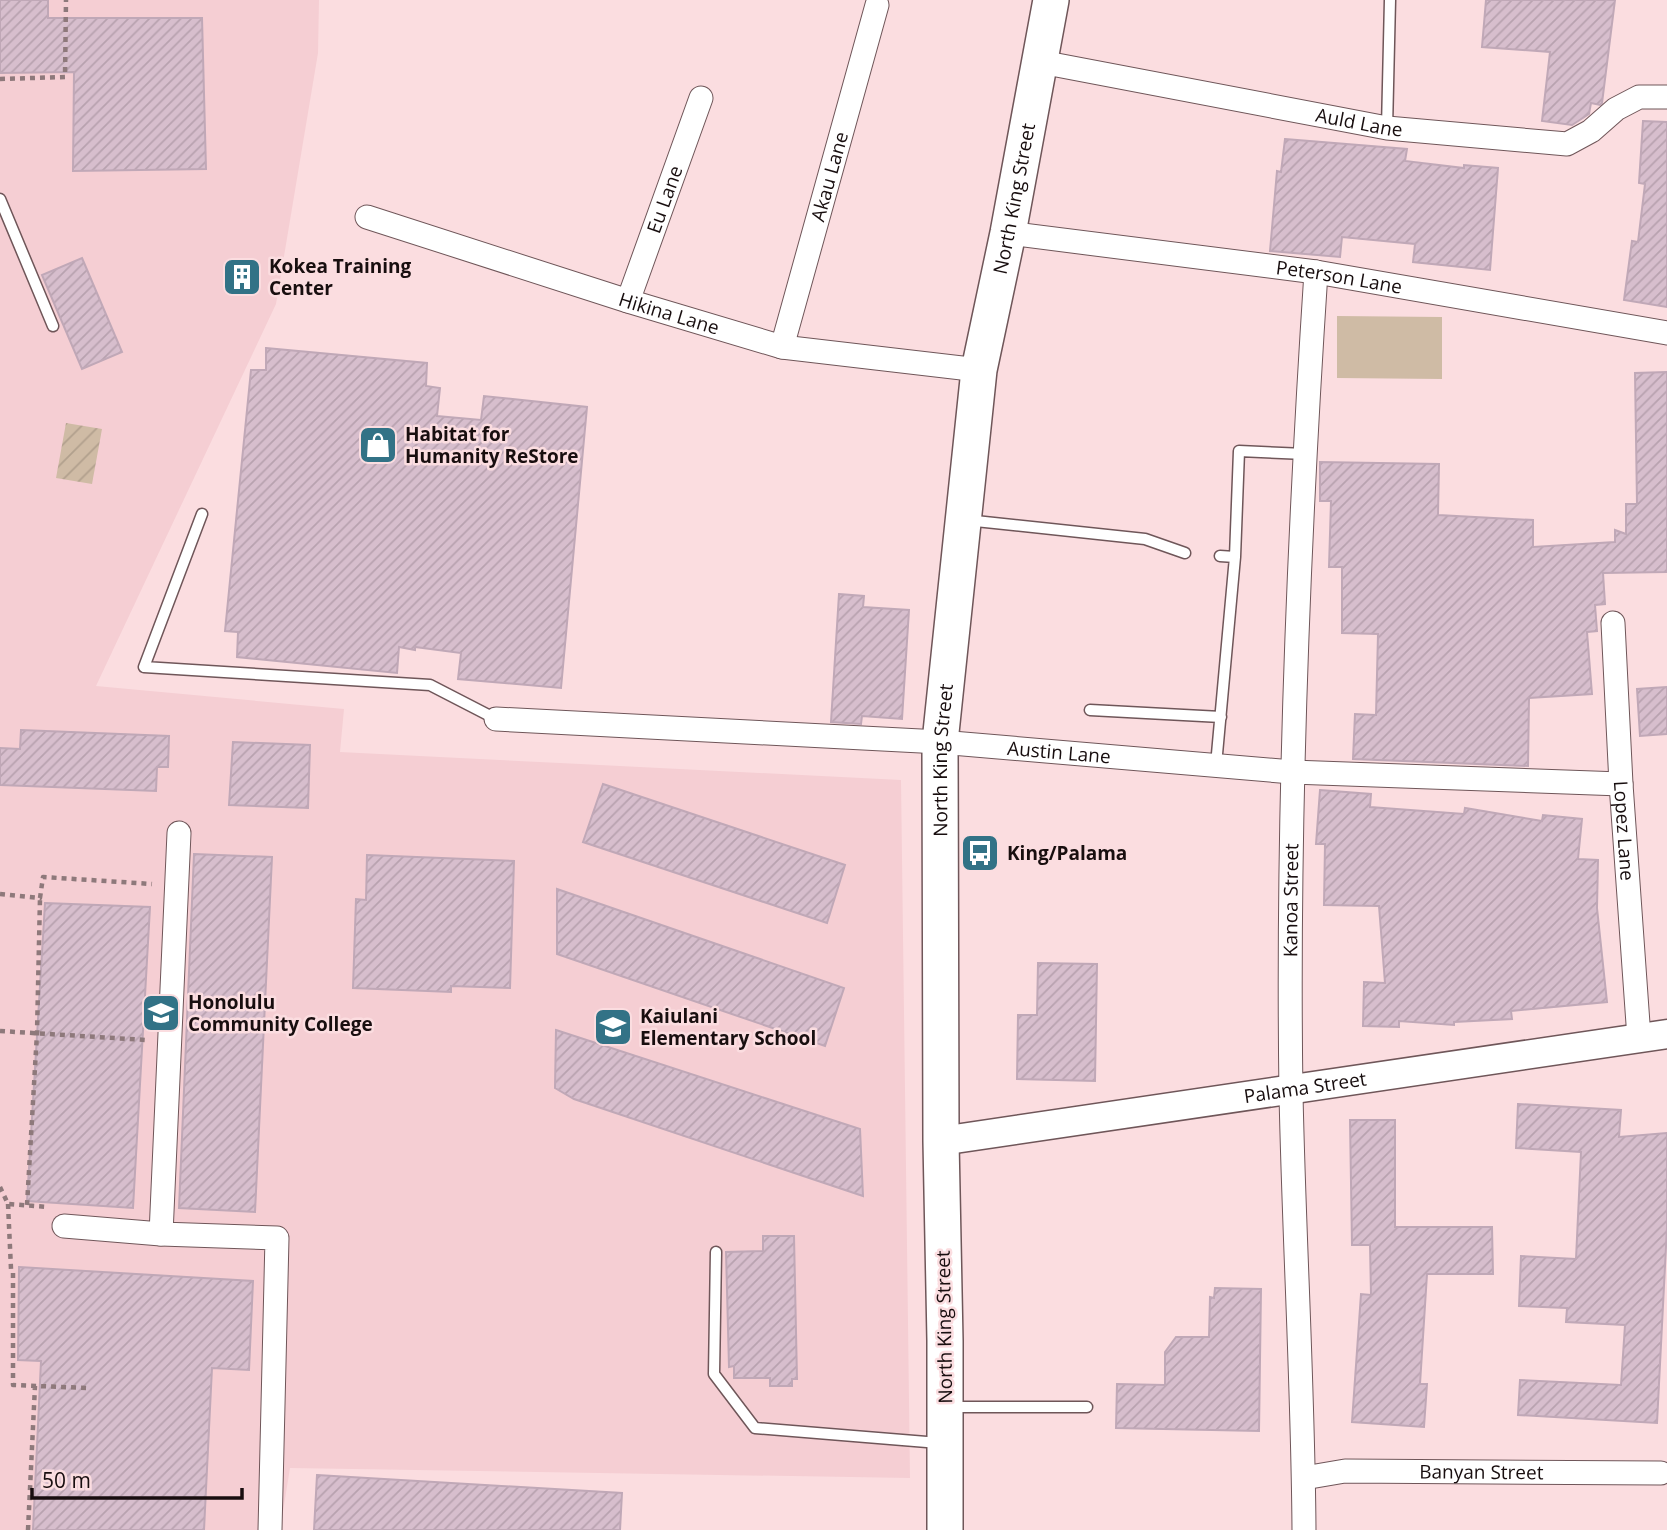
<svg xmlns="http://www.w3.org/2000/svg" width="1667" height="1530" font-family="'Open Sans',sans-serif">
<style>
.built{fill:#f5ced3}
.garden{fill:url(#garden-furrows)}
.pitch{fill:#cfbba5}
.building{fill:url(#building-hatch);stroke:#c0a8b7;stroke-width:2}
.lines{fill:none;stroke-linecap:round;stroke-linejoin:round}
.service-casing{stroke:#6f5659;stroke-width:13}
.minor-casing{stroke:#6f5659;stroke-width:25}
.tertiary-casing{stroke:#6f5659;stroke-width:31}
.primary-casing{stroke:#6f5659;stroke-width:38}
.path{stroke:#8e797b;stroke-width:4.5;stroke-dasharray:5 5;stroke-linecap:butt}
.service{stroke:#fff;stroke-width:10}
.minor{stroke:#fff;stroke-width:23}
.tertiary{stroke:#fff;stroke-width:28}
.primary{stroke:#fff;stroke-width:35}
.labels{text-anchor:middle;dominant-baseline:central;stroke-width:5;stroke-linejoin:round;paint-order:stroke}
.street-label{font-size:19px;fill:#180e0f;stroke:#fbdde0}
.poi-label{font-size:19px;font-weight:bold;fill:#180e0f;stroke:#fbdde0;text-anchor:start}
</style>
<defs>
<pattern id="garden-furrows" width="10" height="10" patternUnits="userSpaceOnUse" patternTransform="scale(1.75)"><rect width="10" height="10" fill="#cfbba5"/><path d="M-1 1l2-2M0 10L10 0M9 11l2-2" fill="none" stroke="#b1a08d"/></pattern>
<pattern id="building-hatch" width="6" height="6" patternUnits="userSpaceOnUse" patternTransform="scale(1.75)"><rect width="6" height="6" fill="#d7becd"/><path d="M-1 1l2-2M0 6l6-6M5 7l2-2" fill="none" stroke="#b8a2af"/></pattern>
</defs>
<rect width="100%" height="100%" fill="#fbdde0"/>
<path class="built" d="M0 0H319L318 53 276 304 96 686 344 709 340 752 901 780 910 1478 290 1468 280 1530H0Z"/>
<path class="garden" d="M66 423 102 429 92 484 56 478Z"/>
<path class="pitch" d="M1337 316 1442 317V379L1337 378Z"/>
<path class="building" d="M0 0H48V18H202L206 169 73 171 74 72 0 73Z
M1486 0H1615L1602 103 1600 105 1591 103 1589 114 1572 125 1542 121 1550 52 1482 47Z
M1643 121 1667 122V307L1624 300 1632 241 1638 242 1645 184 1639 183Z
M1285 139 1407 149 1405 161 1464 168V165L1498 168 1490 270 1413 262 1415 244 1342 237 1340 257 1270 251 1277 171 1281 172Z
M82 258 122 352 82 369 42 275Z
M266 348 427 363 426 386 440 388 437 416 481 420 484 396 587 407 561 688 458 679 461 653 415 647V650L399 647 397 673 237 657 238 632 225 631 251 370H266Z
M1667 372V572L1603 573 1605 604 1595 605 1597 631 1587 632 1592 694 1529 698 1528 766 1353 759 1355 714 1376 715 1378 634 1342 633V567H1329L1331 501H1320V462L1439 464 1438 515 1533 520V547L1615 542V530L1626 534V504H1637L1635 373Z
M839 594 864 596 863 607 909 610 902 719 862 716 861 724 831 722Z
M1667 687V734L1640 736 1637 689Z
M21 730 169 736 168 767H157L156 791 0 785V748L20 749Z
M233 742 310 745 308 808 229 805Z
M603 784 845 865 827 923 583 842Z
M1320 790 1371 794 1370 807 1464 814 1465 808 1542 821 1543 815 1582 819 1578 859 1598 860 1597 908 1607 1002 1511 1011 1512 1019 1454 1022V1025L1399 1021V1027L1363 1026 1364 982 1385 983 1379 906 1324 905 1325 844H1316Z
M194 854 272 857 255 1212 179 1208Z
M367 855 514 861 510 988 451 986V992L353 988 356 899 366 900Z
M557 889 844 988 825 1046 557 954Z
M45 903 150 907 133 1208 27 1201Z
M1038 963 1097 964 1095 1081 1017 1079 1018 1015H1037Z
M556 1030 860 1129 863 1196 574 1099 555 1088Z
M1518 1104 1621 1110 1619 1137 1667 1133V1227L1657 1423 1518 1415 1520 1380 1621 1385 1625 1325 1566 1322 1567 1308 1519 1306 1521 1256 1576 1259 1581 1152 1516 1148Z
M1350 1120H1395V1227H1492L1493 1274H1427L1420 1384H1427L1424 1427 1352 1422 1361 1294 1371 1295 1370 1245H1352Z
M763 1236H794L797 1379H792V1386H770V1378H734V1366L729 1367 726 1252 763 1251Z
M19 1267 253 1281 249 1370 212 1368 204 1530H33L41 1361 18 1360Z
M1215 1288 1261 1289 1259 1431 1116 1428 1117 1384 1165 1385V1352L1176 1337H1209L1210 1297 1214 1298Z
M317 1475 622 1493 620 1530H314Z"/>
<g class="lines">
<defs>
<path id="service" d="M1387 128 1390 0
M0 199 53 326
M202 514 144 667 430 685 496 719
M966 520 1145 539 1185 553
M1220 556 1235 557
M1090 710 1221 717
M1216 765 1235 557 1239 451 1305 454
M716 1252 714 1374 755 1428 939 1443
M948 1407H1087"/>
<g id="minor">
<path id="s1" d="M1041 62 1387 128 1567 144 1591 131 1616 109 1639 97H1667"/>
<path id="s2" d="M367 217 628 301 782 347 979 370"/>
<path id="s3" d="M1008 233 1316 272 1667 333"/>
<path id="s4" d="M628 301 701 98"/>
<path id="s5" d="M782 347 877 5"/>
<path id="s6" d="M1613 623 1621 784 1639 1038"/>
<path id="s7" d="M496 719 940 742 1292 772 1621 784"/>
<path d="M179 833 161 1234 277 1238 270 1530"/>
<path d="M64 1226 161 1234"/>
<path id="s8" d="M1304 1478 1345 1471 1661 1473"/>
<path id="s9" d="M1304 1530C1303 1384 1294 1239 1291 1094 1287 820 1298 545 1316 272"/>
</g>
<g id="tertiary">
<path id="s10" d="M941 1141 1667 1034"/>
</g>
<g id="primary">
<path id="s11" d="M945 1530V1341L941 1141 940 742 979 370 1008 233 1051 0"/>
</g>
</defs>
<use href="#service" class="service-casing"/>
<use href="#minor" class="minor-casing"/>
<use href="#tertiary" class="tertiary-casing"/>
<use href="#primary" class="primary-casing"/>
<path class="path" d="M0 79 65 77 66 0
M0 894 40 898 43 877 152 884
M0 1031 146 1040
M0 1187 8 1204 48 1207
M8 1204 11 1269 13 1271V1385L87 1388
M27 1205 37 1033 40 898
M28 1530 35 1386"/>
<use href="#service" class="service"/>
<use href="#minor" class="minor"/>
<use href="#tertiary" class="tertiary"/>
<use href="#primary" class="primary"/>
</g>
<defs>
<symbol id="building-square" viewBox="-11 -11 22 22"><rect x="-9" y="-9" width="18" height="18" rx="4" fill="#327286" stroke="#fbdde0"/><path d="M-4-6H4V6H1V3H-1V6H-4ZM-2.5-4.3h1.7v1.8h-1.7ZM.8-4.3h1.7v1.8H.8ZM-2.5-1h1.7V.8h-1.7ZM.8-1h1.7V.8H.8Z" fill="#fff"/></symbol>
<symbol id="shop-square" viewBox="-11 -11 22 22"><rect x="-9" y="-9" width="18" height="18" rx="4" fill="#327286" stroke="#fbdde0"/><path d="M-5-2.5h2.3a2.7 3.5 0 0 1 5.4 0H5L5.5 6h-11ZM-1.5-2.5h3a1.5 2.3 0 0 0-3 0Z" fill="#fff"/></symbol>
<symbol id="bus-square" viewBox="-11 -11 22 22"><rect x="-9" y="-9" width="18" height="18" rx="4" fill="#327286" stroke="#fbdde0"/><path d="M-5-6H5V4H4V6H2V4H-2V6H-4V4H-5ZM-3.5-4V0h7V-4ZM-3.5 1.2v1.5H-2V1.2ZM2 1.2v1.5H3.5V1.2Z" fill="#fff"/></symbol>
<symbol id="university-square" viewBox="-11 -11 22 22"><rect x="-9" y="-9" width="18" height="18" rx="4" fill="#327286" stroke="#fbdde0"/><path d="M0-5L7-2L0 1L-7-2ZM-4 1L0 2.5L4 1V4Q0 6-4 4Z" fill="#fff"/></symbol>
<symbol id="school-square" viewBox="-11 -11 22 22"><rect x="-9" y="-9" width="18" height="18" rx="4" fill="#327286" stroke="#fbdde0"/><path d="M0-5L7-2L0 1L-7-2ZM-4 1L0 2.5L4 1V4Q0 6-4 4Z" fill="#fff"/></symbol>
</defs>
<g fill-rule="evenodd">
<use href="#building-square" x="220" y="255" width="44" height="44"/>
<use href="#shop-square" x="356" y="423" width="44" height="44"/>
<use href="#bus-square" x="958" y="831" width="44" height="44"/>
<use href="#university-square" x="139" y="991" width="44" height="44"/>
<use href="#school-square" x="591" y="1005" width="44" height="44"/>
</g>
<g class="labels">
<g class="street-label">
<text stroke="none"><textPath href="#s1" startOffset="324">Auld Lane</textPath></text>
<text stroke="none"><textPath href="#s5" startOffset="177">Akau Lane</textPath></text>
<text stroke="none"><textPath href="#s11" startOffset="1337">North King Street</textPath></text>
<text stroke="none"><textPath href="#s4" startOffset="108">Eu Lane</textPath></text>
<text stroke="none"><textPath href="#s3" startOffset="334">Peterson Lane</textPath></text>
<text stroke="none"><textPath href="#s2" startOffset="317">Hikina Lane</textPath></text>
<text stroke="none"><textPath href="#s7" startOffset="564">Austin Lane</textPath></text>
<text stroke="none"><textPath href="#s11" startOffset="770">North King Street</textPath></text>
<text stroke="none"><textPath href="#s6" startOffset="208">Lopez Lane</textPath></text>
<text stroke="none"><textPath href="#s9" startOffset="630">Kanoa Street</textPath></text>
<text stroke="none"><textPath href="#s10" startOffset="368">Palama Street</textPath></text>
<text transform="translate(944 1327) rotate(-91)">North King Street</text>
<text stroke="none"><textPath href="#s8" startOffset="178">Banyan Street</textPath></text>
</g>
<g class="poi-label">
<text x="269" y="266">Kokea Training<tspan x="269" dy="22">Center</tspan></text>
<text x="405" y="434">Habitat for<tspan x="405" dy="22">Humanity ReStore</tspan></text>
<text x="1007" y="853">King/Palama</text>
<text x="188" y="1002">Honolulu<tspan x="188" dy="22">Community College</tspan></text>
<text x="640" y="1016">Kaiulani<tspan x="640" dy="22">Elementary School</tspan></text>
</g>
</g>
<path d="M32 1488v10h210v-10" fill="none" stroke="#180e0f" stroke-width="3.5"/>
<text x="42" y="1488" font-size="21" fill="#180e0f" stroke="#fbdde0" stroke-width="5" paint-order="stroke">50 m</text>
</svg>
